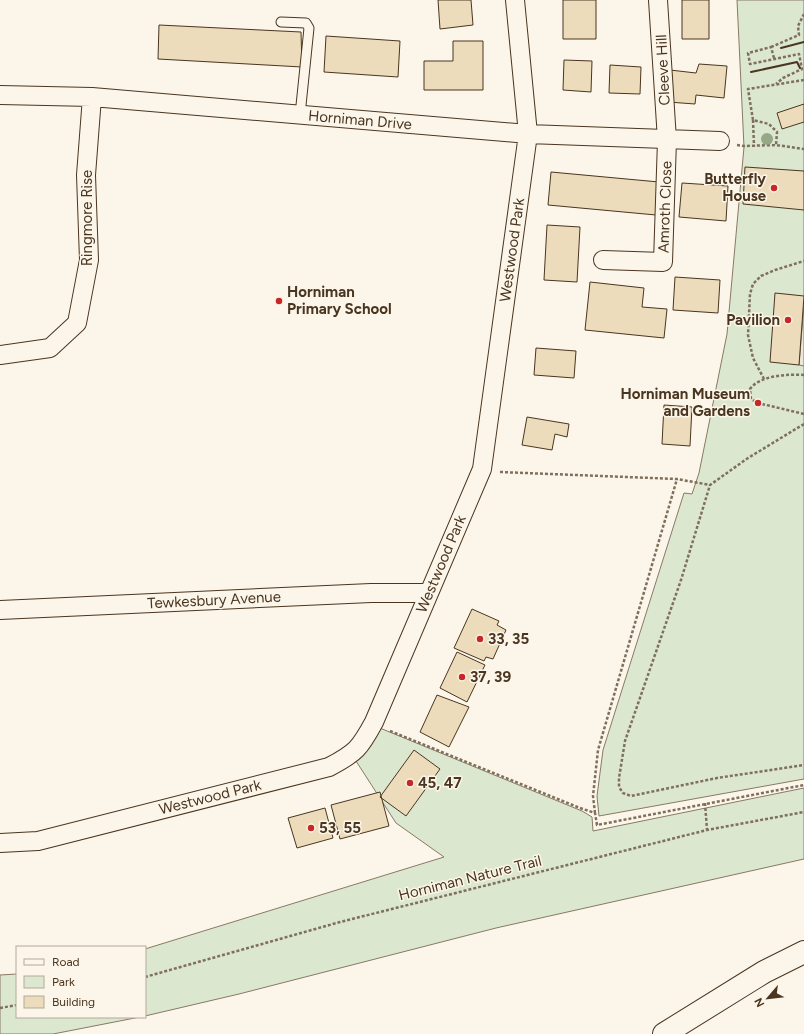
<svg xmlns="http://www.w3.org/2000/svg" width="804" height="1034" font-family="Figtree,sans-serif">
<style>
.green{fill:#dce7d0;stroke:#887966}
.parking{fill:#ede7d9;stroke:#887966}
.building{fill:#ecdcbc;stroke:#4a3520}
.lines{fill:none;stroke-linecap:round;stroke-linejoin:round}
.lane-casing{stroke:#4a3520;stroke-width:11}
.street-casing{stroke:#4a3520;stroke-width:20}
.secondary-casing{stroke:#4a3520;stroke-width:24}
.path{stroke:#7f6f5c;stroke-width:2.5;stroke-dasharray:3 2;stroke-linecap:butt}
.lane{stroke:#fbf6e9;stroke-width:9}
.street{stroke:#fbf6e9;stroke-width:18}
.secondary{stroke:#fbf6e9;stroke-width:22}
.wall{stroke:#4a3520;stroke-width:2}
.tree{fill:#96a887}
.poi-dot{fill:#c62828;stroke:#fbf6e9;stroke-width:1.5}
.labels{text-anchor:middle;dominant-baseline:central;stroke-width:3;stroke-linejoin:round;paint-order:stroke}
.street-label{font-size:15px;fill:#4a3520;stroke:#fbf6e9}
.poi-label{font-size:15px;font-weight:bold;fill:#4a3520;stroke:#fbf6e9;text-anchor:start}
</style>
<rect width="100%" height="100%" fill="#fbf6e9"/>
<path class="green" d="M737 0H804V779L599 816 597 796 603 750 684 493 692 494 699 473 727 334 744 147Z
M375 726 582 811 592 817 593 831 804 788V859L496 928 239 994 145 1016V949L444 857 396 823 356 761Z
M17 974V1017H140L53 1034H0V975Z"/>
<path class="parking" d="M804 305V366L799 365Z"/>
<path class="building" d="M438 0H471L473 25 440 29Z
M563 0H596V39H563Z
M682 0H709V39H682Z
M159 25 301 32 302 67 158 59Z
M326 36 400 41 398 77 324 72Z
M453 41H483V90H424V61H453Z
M564 60 592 61 591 92 563 90Z
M699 64 727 66 724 98 696 95 695 104 668 102 670 70 696 73Z
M610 65 641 67 640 94 609 93Z
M804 104V122L782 129 777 113Z
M745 167 804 171V210L743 204Z
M551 172 659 182 656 215 548 205Z
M682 183 728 186 726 221 679 217Z
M547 225 580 227 577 282 544 280Z
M675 277 720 280 718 313 673 310Z
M590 282 644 288 642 307 667 309 664 338 585 330Z
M775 293 804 296 799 365 770 362Z
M536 348 576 351 574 378 534 375Z
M664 405 692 407 690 446 662 444Z
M527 417 569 424 567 437 555 434 552 450 522 445Z
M472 609 499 621 497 625 506 630 493 659 486 657 484 661 454 648Z
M457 652 485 665 467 702 440 688Z
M437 695 469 707 449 747 420 732Z
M414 750 440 769 406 816 380 797Z
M380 792 389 826 340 839 331 805Z
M325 808 333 838 297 848 288 818Z"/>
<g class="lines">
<defs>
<path id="lane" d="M281 22 306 23 309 28 300 115"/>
<path id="street" d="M0 95 92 97 528 134 720 141
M603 260 663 262 667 140 658 0
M0 355 50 348 77 323 89 260 86 175 92 97
M0 610 371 593H429
M0 843 38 841 329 767C356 753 360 748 374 722L482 469 528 134 515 0"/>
<path id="secondary" d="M664 1034 764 972 804 952"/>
</defs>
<use href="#lane" class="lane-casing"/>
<use href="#street" class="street-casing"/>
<use href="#secondary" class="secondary-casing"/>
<path class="path" d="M771 47 799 35 798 26 804 14
M774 58 771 47 748 53 750 64 799 54 802 69 783 78 776 84
M804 80 748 89 753 120 769 124 777 132 776 145 804 149
M753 120 754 146
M737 145 744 146 776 145
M804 375C788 374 760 375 750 389L751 399 758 403 804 414
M764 379 753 358 748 335 750 294 753 284 761 276 775 270 804 261
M804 424 748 458 710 485 681 580 625 741 619 778V787L623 793 631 796 717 778 804 765
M500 472 677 479 710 485
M390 731 580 808 595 813 597 825 804 785
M705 803 707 830
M595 813 593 796 598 750 677 479
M145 977 340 922 707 830 804 812
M0 1008 17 1005"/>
<use href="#lane" class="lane"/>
<use href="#street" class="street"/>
<use href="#secondary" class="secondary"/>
<path class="wall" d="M781 48 804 42
M751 72 797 62 800 68"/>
</g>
<circle class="tree" cx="767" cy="139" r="6"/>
<g class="poi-dot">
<circle cx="774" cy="188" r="4"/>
<circle cx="279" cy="301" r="4"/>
<circle cx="788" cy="320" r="4"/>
<circle cx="758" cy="403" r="4"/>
<circle cx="480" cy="639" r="4"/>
<circle cx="462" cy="677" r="4"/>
<circle cx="410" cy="783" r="4"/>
<circle cx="311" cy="828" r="4"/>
</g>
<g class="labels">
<g class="street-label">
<text transform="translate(663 70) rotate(-93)">Cleeve Hill</text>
<text transform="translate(360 120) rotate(5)">Horniman Drive</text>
<text transform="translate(665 207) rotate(-88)">Amroth Close</text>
<text transform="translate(87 218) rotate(-90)">Ringmore Rise</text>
<text transform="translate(512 250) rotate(-82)">Westwood Park</text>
<text transform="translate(441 564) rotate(-67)">Westwood Park</text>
<text transform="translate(214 600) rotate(-3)">Tewkesbury Avenue</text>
<text transform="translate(210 797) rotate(-14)">Westwood Park</text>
<text transform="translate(470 878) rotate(-14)">Horniman Nature Trail</text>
</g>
<g class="poi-label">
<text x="766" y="179" text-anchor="end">Butterfly<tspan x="766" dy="17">House</tspan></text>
<text x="287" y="292">Horniman<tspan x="287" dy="17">Primary School</tspan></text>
<text x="780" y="320" text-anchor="end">Pavilion</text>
<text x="750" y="394" text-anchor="end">Horniman Museum<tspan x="750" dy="17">and Gardens</tspan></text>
<text x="488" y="639">33, 35</text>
<text x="470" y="677">37, 39</text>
<text x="418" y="783">45, 47</text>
<text x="319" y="828">53, 55</text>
</g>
</g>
<rect x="16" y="946" width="130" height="72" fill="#fbf6e9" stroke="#b4a999"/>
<rect x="24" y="959" width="20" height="6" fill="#fbf6e9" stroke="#b4a999"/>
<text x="52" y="966" font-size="12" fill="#4a3520">Road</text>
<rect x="24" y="976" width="20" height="12" fill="#dce7d0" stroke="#b4a999"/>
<text x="52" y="986" font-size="12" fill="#4a3520">Park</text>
<rect x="24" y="996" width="20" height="12" fill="#ecdcbc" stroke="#b4a999"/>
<text x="52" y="1006" font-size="12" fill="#4a3520">Building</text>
<g transform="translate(768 998) rotate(242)" stroke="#fbf6e9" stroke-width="3" paint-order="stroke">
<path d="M0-3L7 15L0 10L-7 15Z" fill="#4a3520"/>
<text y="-6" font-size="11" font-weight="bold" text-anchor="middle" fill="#4a3520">N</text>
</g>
</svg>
